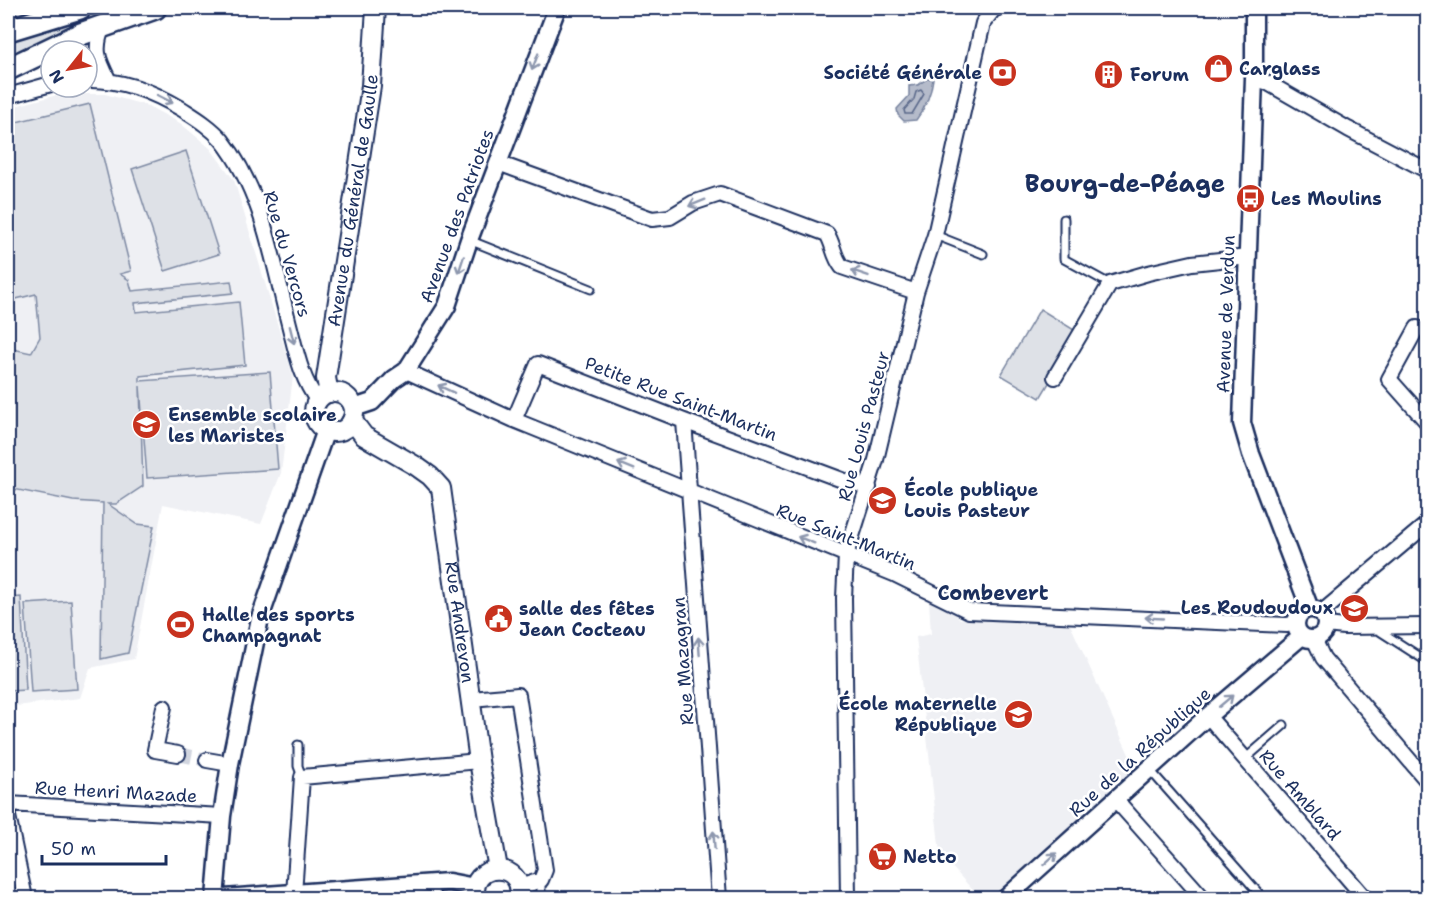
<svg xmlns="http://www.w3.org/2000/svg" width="1435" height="906" font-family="'Shantell Sans',sans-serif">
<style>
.built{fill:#eff0f4}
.green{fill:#dee1e7;stroke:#7c88a2;stroke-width:1.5}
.water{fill:#b5bbca;stroke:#77839f;stroke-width:1.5}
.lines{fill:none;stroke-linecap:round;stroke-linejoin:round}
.shore{stroke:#596789;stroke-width:1.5}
.minor-tunnel{stroke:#d1d5df;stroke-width:14;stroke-dasharray:14 7;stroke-linecap:butt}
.service-casing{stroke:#1b2f5e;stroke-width:11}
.minor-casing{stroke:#1b2f5e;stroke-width:18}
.tertiary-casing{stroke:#1b2f5e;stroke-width:21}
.secondary-casing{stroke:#1b2f5e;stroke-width:22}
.primary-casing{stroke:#1b2f5e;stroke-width:26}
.service{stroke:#fff;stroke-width:7}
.minor{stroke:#fff;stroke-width:14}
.tertiary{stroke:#fff;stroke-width:16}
.secondary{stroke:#fff;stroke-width:18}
.primary{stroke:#fff;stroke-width:21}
.oneway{stroke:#8d97ae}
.labels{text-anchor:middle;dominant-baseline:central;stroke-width:5;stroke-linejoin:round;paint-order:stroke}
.poi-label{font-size:18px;font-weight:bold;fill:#1b2f5e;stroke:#fff;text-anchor:start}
.street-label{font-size:18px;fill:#1b2f5e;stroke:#fff}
.neighbourhood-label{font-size:20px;font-weight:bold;fill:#1b2f5e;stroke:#fff}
.district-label{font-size:24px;font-weight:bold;fill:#1b2f5e;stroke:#fff}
</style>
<rect width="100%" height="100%" fill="#fff"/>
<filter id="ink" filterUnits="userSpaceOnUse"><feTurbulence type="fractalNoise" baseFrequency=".0167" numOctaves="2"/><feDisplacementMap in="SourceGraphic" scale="12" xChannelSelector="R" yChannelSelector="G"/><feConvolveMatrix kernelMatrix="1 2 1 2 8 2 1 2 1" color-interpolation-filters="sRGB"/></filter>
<g filter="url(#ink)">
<path class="built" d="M61 94H105L148 106 180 123 210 148 234 180 293 376 281 473 261 524 163 504 134 659 90 668 80 698 8 707V108Z
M929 601 952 610 960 619 1070 624 1136 770 992 898H980L940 854 916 637 931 634Z"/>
<path class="green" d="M8 8H47L8 21Z
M107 8H114L115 11 8 57V38L45 28Z
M90 104 131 271 120 274 129 280 132 291 231 281 233 293 135 303 136 312 239 302 245 365 140 376V381L270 372 278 469 147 478 140 386 143 486 116 504H108L137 524 154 526 128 653 101 659 103 503 73 501 8 488V348L31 353 40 337 36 294 8 301V124Z
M186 151 219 254 165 271 132 169Z
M1040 309 1079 333 1040 398 1001 375Z
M21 597 26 690 8 691V598Z
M71 601 77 689 31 692 25 604Z"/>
<path class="water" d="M928 78 933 79C931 95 926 107 916 120L904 121 898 115 897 109 909 96V86L918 85Z"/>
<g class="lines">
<path class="shore" d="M921 90 924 94 912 114H905L904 110 914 99 916 92Z"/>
<path class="minor-tunnel" d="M178 754 207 760"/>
<defs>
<path id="service" d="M1064 219V259L1110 284
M935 235 983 254
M469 240 591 289
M1375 628 1428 662
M298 745V766L302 777
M1245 759 1284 725
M1150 770 1263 898
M429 884 438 898
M541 898V880"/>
<path id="minor" d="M103 26C93 50 98 59 109 81
M1254 78 1268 83 1348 129 1428 171
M87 80C121 79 154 92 182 109 196 118 211 127 222 140 263 192 273 262 289 324 296 351 301 379 318 401
M8 96 51 84
M498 163 652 219 670 217 693 203 720 194 827 234C834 245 833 256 842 267L916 292
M1417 328 1389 379 1428 423
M406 371 514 420 894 574 969 611 1287 625 1296 623
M1055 377 1110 284 1148 273 1192 263 1248 257
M514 420 538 364 684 421 845 481 869 487
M684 421 719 898
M1321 613 1428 523
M1327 625 1344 627 1428 626
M1314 639 1323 658 1428 782
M471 699 518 695 545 870 541 880 520 887
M164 707 155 750 178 754
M1208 716 1365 898
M207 760 230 764
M1116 800 1203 898
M8 804 222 816
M8 816 25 898
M294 894 302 777 479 761
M848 898 844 598 846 555 876 460 916 292 935 235 983 23 993 10 998 8"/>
<path id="tertiary" d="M1254 8V78L1242 423 1251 454 1310 609
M354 408 372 402 394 379 406 371 447 306 469 240 557 8
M1296 624a15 15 0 1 1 30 0a15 15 0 1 1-30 0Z
M215 898 222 816 230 764 260 618 326 430
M224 898 449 882 475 887
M1006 898 1208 716 1302 636"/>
<g id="secondary">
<circle cx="334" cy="412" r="20"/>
<path id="s1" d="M329 393 326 378 371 86 376 8"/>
<path id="s2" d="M352 420 364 436 416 466 430 476 441 488 479 761 498 869"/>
<path d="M476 898C467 862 526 859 519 898"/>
</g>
<path id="primary" d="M8 30 80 8
M8 69 81 34 155 8"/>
</defs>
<use href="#service" class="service-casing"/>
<use href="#minor" class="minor-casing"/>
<use href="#tertiary" class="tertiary-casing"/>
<use href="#secondary" class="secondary-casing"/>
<use href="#primary" class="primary-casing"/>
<use href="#service" class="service"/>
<use href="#minor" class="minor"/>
<use href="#tertiary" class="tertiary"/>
<use href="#secondary" class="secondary"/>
<use href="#primary" class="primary"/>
</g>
<defs><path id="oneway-shaft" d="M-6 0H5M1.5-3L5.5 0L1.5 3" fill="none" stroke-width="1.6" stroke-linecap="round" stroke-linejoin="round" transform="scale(1.5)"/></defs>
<g class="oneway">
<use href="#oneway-shaft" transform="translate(535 62) rotate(111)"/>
<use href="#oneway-shaft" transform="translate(165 99) rotate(27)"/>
<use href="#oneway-shaft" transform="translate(697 203) rotate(158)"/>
<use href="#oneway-shaft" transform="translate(461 265) rotate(108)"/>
<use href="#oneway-shaft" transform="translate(860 273) rotate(-161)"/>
<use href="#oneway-shaft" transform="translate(292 335) rotate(76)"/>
<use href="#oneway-shaft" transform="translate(446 389) rotate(-155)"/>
<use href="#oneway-shaft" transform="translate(626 466) rotate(-158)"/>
<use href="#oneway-shaft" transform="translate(806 540) rotate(-158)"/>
<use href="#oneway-shaft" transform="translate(1154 618) rotate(-177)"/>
<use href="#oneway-shaft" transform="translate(699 646) rotate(-94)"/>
<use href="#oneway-shaft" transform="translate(1226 701) rotate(-40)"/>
<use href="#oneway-shaft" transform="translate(714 840) rotate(-94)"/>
<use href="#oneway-shaft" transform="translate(1050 859) rotate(-42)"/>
</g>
</g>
<defs>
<symbol id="shop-disc" viewBox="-11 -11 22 22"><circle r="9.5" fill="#c8321e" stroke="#fff"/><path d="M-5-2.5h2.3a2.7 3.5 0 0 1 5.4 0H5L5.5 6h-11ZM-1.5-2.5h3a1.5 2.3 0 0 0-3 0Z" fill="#fff"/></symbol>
<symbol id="bank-disc" viewBox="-11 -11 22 22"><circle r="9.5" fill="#c8321e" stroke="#fff"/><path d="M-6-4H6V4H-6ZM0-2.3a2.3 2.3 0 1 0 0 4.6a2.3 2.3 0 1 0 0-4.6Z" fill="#fff"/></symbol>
<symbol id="building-disc" viewBox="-11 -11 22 22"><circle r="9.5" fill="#c8321e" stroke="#fff"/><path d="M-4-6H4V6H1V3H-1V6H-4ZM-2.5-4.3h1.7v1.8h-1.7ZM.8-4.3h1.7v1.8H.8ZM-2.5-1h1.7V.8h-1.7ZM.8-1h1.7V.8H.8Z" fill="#fff"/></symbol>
<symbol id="bus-disc" viewBox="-11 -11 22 22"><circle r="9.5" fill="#c8321e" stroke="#fff"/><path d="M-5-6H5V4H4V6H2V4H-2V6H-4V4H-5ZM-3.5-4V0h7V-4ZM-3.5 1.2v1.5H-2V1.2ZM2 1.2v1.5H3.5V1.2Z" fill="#fff"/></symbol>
<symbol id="school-disc" viewBox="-11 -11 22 22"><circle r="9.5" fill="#c8321e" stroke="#fff"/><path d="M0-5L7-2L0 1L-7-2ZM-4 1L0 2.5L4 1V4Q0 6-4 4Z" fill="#fff"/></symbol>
<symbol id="civic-disc" viewBox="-11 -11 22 22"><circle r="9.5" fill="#c8321e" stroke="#fff"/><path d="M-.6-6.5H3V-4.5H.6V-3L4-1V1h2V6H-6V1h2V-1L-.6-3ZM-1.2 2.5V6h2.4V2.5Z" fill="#fff"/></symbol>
<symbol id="stadium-disc" viewBox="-11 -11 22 22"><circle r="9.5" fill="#c8321e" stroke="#fff"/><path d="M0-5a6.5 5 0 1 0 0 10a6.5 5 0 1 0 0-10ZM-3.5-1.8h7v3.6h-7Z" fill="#fff"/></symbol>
<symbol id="supermarket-disc" viewBox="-11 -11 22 22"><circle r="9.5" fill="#c8321e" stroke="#fff"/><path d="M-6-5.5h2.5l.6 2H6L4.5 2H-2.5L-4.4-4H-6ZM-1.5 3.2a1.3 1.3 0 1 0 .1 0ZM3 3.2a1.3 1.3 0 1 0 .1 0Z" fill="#fff"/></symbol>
</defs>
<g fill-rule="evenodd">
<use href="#shop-disc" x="1202" y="52" width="33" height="33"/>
<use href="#bank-disc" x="986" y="56" width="33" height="33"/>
<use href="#building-disc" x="1092" y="58" width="33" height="33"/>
<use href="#bus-disc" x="1234" y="182" width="33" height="33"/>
<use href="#school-disc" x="130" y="408" width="33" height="33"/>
<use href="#school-disc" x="866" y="484" width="33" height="33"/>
<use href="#school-disc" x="1338" y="592" width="33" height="33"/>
<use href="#civic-disc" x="482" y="602" width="33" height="33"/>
<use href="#stadium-disc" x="164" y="608" width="33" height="33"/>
<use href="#school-disc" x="1002" y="698" width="33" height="33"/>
<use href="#supermarket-disc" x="866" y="840" width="33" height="33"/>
</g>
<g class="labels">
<g class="poi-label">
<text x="1239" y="69">Carglass</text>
<text x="982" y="73" text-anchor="end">Société Générale</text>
<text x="1130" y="75">Forum</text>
<text x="1271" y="199">Les Moulins</text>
<text x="168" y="415">Ensemble scolaire<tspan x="168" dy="21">les Maristes</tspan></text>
<text x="904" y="490">École publique<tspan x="904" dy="21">Louis Pasteur</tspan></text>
<text x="1333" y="608" text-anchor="end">Les Roudoudoux</text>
<text x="519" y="609">salle des fêtes<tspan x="519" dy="21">Jean Cocteau</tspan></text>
<text x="202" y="615">Halle des sports<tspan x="202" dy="21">Champagnat</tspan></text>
<text x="997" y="704" text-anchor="end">École maternelle<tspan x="997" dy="21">République</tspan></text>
<text x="903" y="857">Netto</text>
</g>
<g class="street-label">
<text stroke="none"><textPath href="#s1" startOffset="195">Avenue du Général de Gaulle</textPath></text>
<text transform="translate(457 216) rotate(-70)">Avenue des Patriotes</text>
<text transform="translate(287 254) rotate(74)">Rue du Vercors</text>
<text transform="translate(1226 314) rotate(-88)">Avenue de Verdun</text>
<text transform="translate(681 399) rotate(21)">Petite Rue Saint-Martin</text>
<text transform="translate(864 426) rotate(-75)">Rue Louis Pasteur</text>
<text transform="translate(846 537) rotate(22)">Rue Saint-Martin</text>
<text stroke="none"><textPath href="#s2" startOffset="249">Rue Andrevon</textPath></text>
<text transform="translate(683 661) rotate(-94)">Rue Mazagran</text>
<text transform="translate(1140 752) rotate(-42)">Rue de la République</text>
<text transform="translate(116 792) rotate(3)">Rue Henri Mazade</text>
<text transform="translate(1300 795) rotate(49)">Rue Amblard</text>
</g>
<g class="neighbourhood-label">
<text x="993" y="593">Combevert</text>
</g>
<g class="district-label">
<text x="1125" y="184">Bourg-de-Péage</text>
</g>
</g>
<rect width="1435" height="906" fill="none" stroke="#fff" stroke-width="30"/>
<rect x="15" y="15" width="1405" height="876" fill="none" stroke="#1b2f5e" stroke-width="2" filter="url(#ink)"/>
<g transform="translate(69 69) rotate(239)"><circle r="28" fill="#ffffff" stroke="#a4acbf" stroke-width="1.5"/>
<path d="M0-4.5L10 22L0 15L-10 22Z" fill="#c8321e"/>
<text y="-9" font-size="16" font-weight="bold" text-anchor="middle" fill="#1b2f5e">N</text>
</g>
<path d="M42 855v9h124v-9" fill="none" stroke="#1b2f5e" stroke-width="3"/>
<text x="51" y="855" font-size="18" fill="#1b2f5e" stroke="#ffffff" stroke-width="4.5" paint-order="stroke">50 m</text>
</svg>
